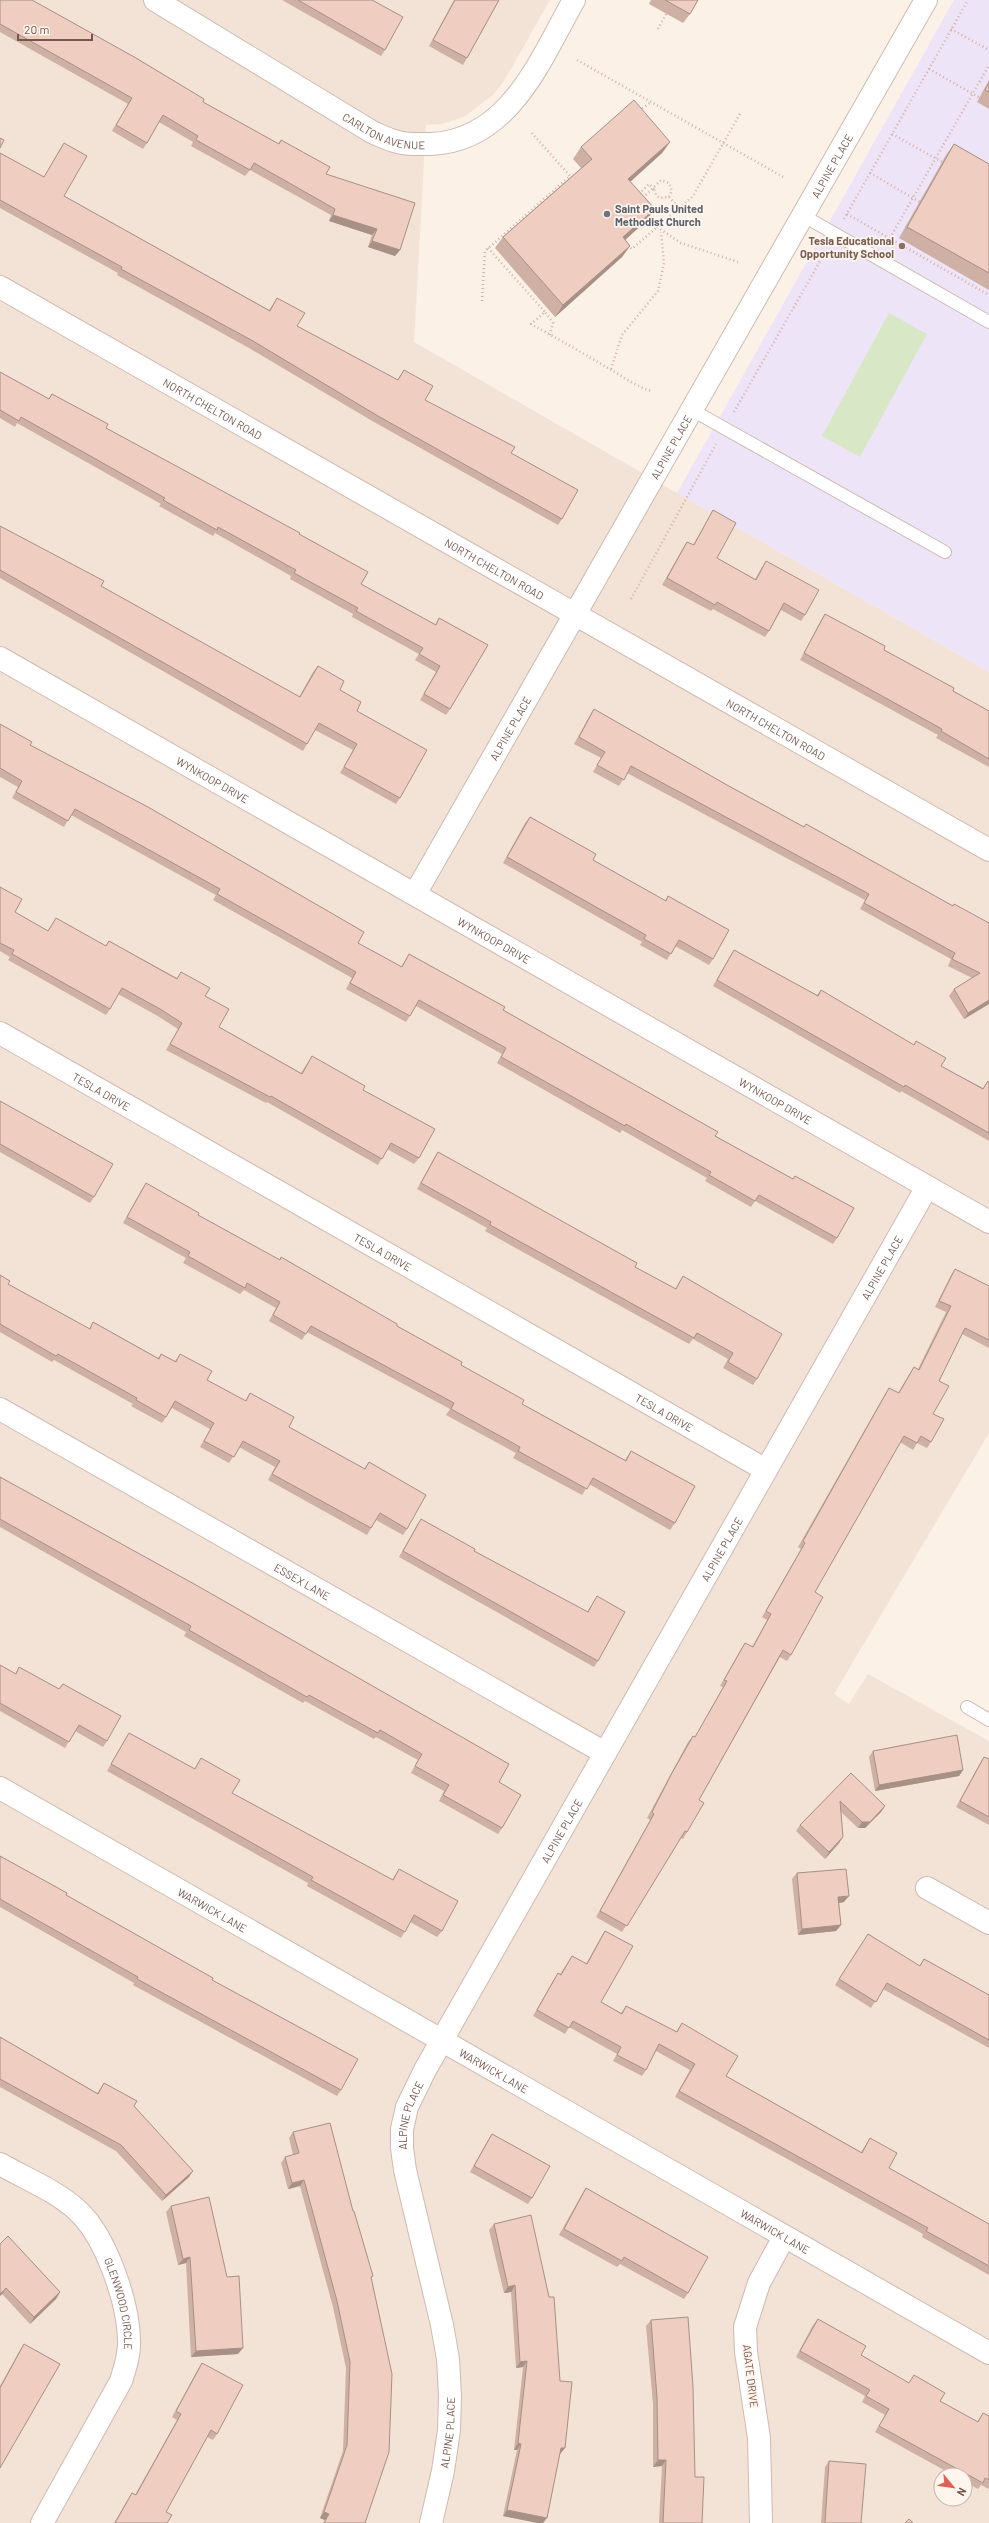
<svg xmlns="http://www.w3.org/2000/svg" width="989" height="2523" font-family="Barlow,sans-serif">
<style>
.residential{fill:#f3e2d6;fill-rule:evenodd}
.education{fill:#eee4f8}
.green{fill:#d8e8c6}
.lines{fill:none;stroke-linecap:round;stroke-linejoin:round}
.lane-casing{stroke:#cfbab1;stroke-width:14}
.street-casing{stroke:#cfbab1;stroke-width:24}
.secondary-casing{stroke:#d1b9ae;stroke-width:24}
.path{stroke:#d4b0a3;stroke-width:2.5;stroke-dasharray:1 3;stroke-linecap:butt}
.lane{stroke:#fff;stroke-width:12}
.street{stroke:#fff;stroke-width:22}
.secondary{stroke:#fff;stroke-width:22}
.wall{fill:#ceb0a5}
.shaded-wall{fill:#a79086}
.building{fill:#efcdc0;stroke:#a79086}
.worship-dot{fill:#6b7280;stroke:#fef5ed;stroke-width:1.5}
.education-dot{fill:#8d6e63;stroke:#fef5ed;stroke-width:1.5}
.labels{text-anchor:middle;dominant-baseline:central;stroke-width:3.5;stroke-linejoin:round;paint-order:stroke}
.street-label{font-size:11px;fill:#74564d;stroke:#fef5ed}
.worship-label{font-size:11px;font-weight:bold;fill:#5b616d;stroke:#fef5ed;text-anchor:start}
.education-label{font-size:11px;font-weight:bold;fill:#785e54;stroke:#fef5ed;text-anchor:end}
</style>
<rect width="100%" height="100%" fill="#fbf1e7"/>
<path class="residential" d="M0 0H550L507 76 494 94 464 117 441 124 426 125 414 342 989 672V1433L834 1694 849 1704 868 1674 989 1741V2523H0ZM941 2475H965V2499H941Z"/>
<path class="education" d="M954 0H989V672L677 493Z"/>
<path class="green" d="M889 313 927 334 860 457 822 436Z"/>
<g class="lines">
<defs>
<path id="lane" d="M802 215 989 322
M692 410 945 552
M967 1707 989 1720"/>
<g id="street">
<path id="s1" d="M155 0 372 132C381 136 389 140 398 142 408 145 421 144 431 144 510 141 541 58 574 0"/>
<path id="s2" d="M0 658 989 1222"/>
<path id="s3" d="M415 894 926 0"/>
<path id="s4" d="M0 1033 766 1470"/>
<path id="s5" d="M0 1409 605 1753"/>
<path id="s6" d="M0 1788 989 2353"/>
<path d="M927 1888 989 1923"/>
<path id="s7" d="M0 2164C26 2179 57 2191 78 2211 106 2237 128 2302 129 2339 130 2354 125 2368 121 2381L42 2523"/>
<path id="s8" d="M431 2523 443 2471 449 2430 450 2396 448 2359 442 2325 405 2170 402 2148V2129L407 2107 425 2070 927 1187"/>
<path d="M761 2523 759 2438 746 2352 745 2327 759 2283 784 2237"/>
</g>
<g id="secondary">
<path id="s9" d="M0 287 989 850"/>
</g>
</defs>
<use href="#lane" class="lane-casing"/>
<use href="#street" class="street-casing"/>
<use href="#secondary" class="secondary-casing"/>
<path class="path" d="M658 29 666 14
M951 29 989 50
M577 60 785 178
M929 69 982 99
M639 111 651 102
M892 134 944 163
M870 173 920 202
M639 194 649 184 654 189
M669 197 679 208
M643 198 661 180 669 183 672 191 669 197 660 198 656 195 654 189
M847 214 989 295
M844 219 968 0
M657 227 681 243 738 262
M890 238 989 65
M628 245 632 249 693 196 741 112
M488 248 545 312
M482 301 485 251 570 176 530 131
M550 335 553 323 545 312 531 324C558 339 585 354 611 370 624 377 638 388 652 391
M611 369 622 335 658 291 664 263 661 232
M734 412 827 249
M631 599 716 444"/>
<use href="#lane" class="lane"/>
<use href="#street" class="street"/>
<use href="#secondary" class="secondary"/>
</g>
<path class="wall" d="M0 0 203 102 278 144 281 140 326 174 400 250 395 256 368 247 372 235 329 221 331 215 250 170 245 176 191 146 193 142 159 122 147 143 143 149 112 131 128 104 0 32Z
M282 0H372L385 50 381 56Z
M454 0H499L467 58 463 65 429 46Z
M651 0H698L690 14 683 23 649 4Z
M989 80V109L977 102Z
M670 142 662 153 630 182 655 209 646 221 625 240 630 246 622 257 555 317 495 248 503 237 581 168 573 159 581 147Z
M64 143V196L269 310 277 298 297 326 397 380 404 370 425 400 511 453 562 519 558 525 374 422 249 348 117 275 118 273 0 208V153L44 177 60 149Z
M954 144 989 164V290L899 238 946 155Z
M0 372 49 399 52 394 106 428 299 534 361 584 435 625 439 618 450 709 446 715 420 700 436 672 415 660 419 654 352 617 353 614 290 579 291 576 215 533 213 536 159 506 161 504 17 423 15 427 0 418Z
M713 510 717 558 755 579 762 567 766 561 805 615 801 621 781 610 769 631 765 637 713 609 711 611 662 585 683 548 687 542 693 545Z
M0 526 101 586 299 697 313 672 318 666 340 690 357 711 400 798 396 804 340 773 353 750 315 730 303 751 0 578Z
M825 614 953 691 989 711V767L936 738 938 735 800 660 821 620Z
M594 709 727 785 804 827 806 824 952 906 989 923V1004L964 1019 949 996 954 989 972 978 948 966 951 959 860 909 865 900 627 773 619 786 593 772 601 758 574 744 590 715Z
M0 724 30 745 358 943 401 967 409 954 715 1136 793 1179 795 1176 837 1238 833 1244 755 1201 751 1207 705 1181 707 1178 622 1130 620 1133 497 1063 502 1054 416 1006 406 1022 346 989 352 978 213 900 216 895 71 815 64 827 12 798 18 787 0 777Z
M530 817 593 860 665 901 668 896 713 959 709 965 675 946 667 960 640 945 642 942 503 863 525 823Z
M0 887 15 912 48 931 56 918 105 946 109 941 177 978 181 972 205 996 219 1027 301 1073 312 1056 363 1090 419 1158 414 1164 387 1149 378 1165 267 1102 266 1103 166 1050 178 1029 156 1015 118 994 110 1009 106 1015 8 960 10 957 0 951Z
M734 950 817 995 821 990 941 1066 983 1088 988 1081 989 1082V1141L901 1091 900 1093 713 986 730 956Z
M0 1101 94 1197 90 1203 0 1152Z
M438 1152 635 1267 675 1289 683 1276 757 1379 753 1385 723 1368 728 1359 693 1339 689 1344 485 1231 487 1228 417 1189 434 1158Z
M146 1183 198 1215 397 1326 461 1365 522 1404 625 1460 631 1451 675 1523 670 1530 589 1484 582 1495 513 1458 516 1453 446 1415 450 1409 307 1332 302 1340 269 1321 276 1308 244 1290 240 1294 183 1263 186 1258 123 1223 142 1189Z
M955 1269 989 1286V1348L962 1334 939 1381 933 1414 931 1442 927 1448 917 1443 913 1450 900 1442 815 1592 791 1655 787 1661 780 1657 699 1800 687 1832 683 1839 681 1838 622 1932 596 1917 650 1820 647 1818 668 1779 688 1742 693 1736 695 1737 723 1687 720 1686 741 1649 745 1643 752 1647 767 1620 762 1617 801 1549 798 1547 885 1394 889 1388 898 1393 910 1373 914 1367 918 1369 946 1312 935 1307 951 1275Z
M0 1275 8 1284 89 1329 93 1322 158 1358 161 1354 175 1361 180 1354 207 1380 245 1401 250 1393 289 1427 364 1469 369 1462 407 1529 403 1535 376 1520 367 1535 268 1480 275 1467 239 1447 229 1463 200 1447 210 1429 172 1408 162 1423 131 1406 133 1404 54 1360 52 1362 0 1332Z
M0 1477 499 1782 502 1828 498 1834 439 1801 444 1791 411 1773 418 1760 376 1737 374 1739 305 1701 303 1703 248 1672 184 1636 186 1632 0 1527Z
M421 1519 474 1551 587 1612 597 1596 598 1661 594 1667 399 1557 417 1525Z
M0 1665 15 1674 19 1667 59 1689 63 1684 107 1741 103 1747 75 1731 65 1748 0 1711Z
M129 1733 194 1769 201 1758 232 1793 392 1880 399 1869 442 1931 437 1937 410 1922 401 1938 307 1886 308 1883 107 1771 125 1739Z
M873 1751 963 1770 959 1776 875 1791 869 1757Z
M984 1757 989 1759V1825L956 1807 980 1763Z
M851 1773 885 1806 881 1812 865 1828H858L841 1812 843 1837 839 1843 825 1859 796 1831 800 1825Z
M0 1856 66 1895 212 1980 341 2090 337 2096 133 1985 134 1983 0 1907Z
M797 1873 844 1902 839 1903 841 1925 836 1931 798 1935 792 1879Z
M605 1931 601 2002 621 2013 626 2006 676 2032 682 2023 726 2076 861 2152 870 2138 889 2168 989 2224V2275L922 2237 923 2234 675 2097 690 2070 656 2051 646 2070 642 2076 613 2061 617 2054 569 2027 565 2034 533 2016 554 1979 558 1973 560 1974 572 1956 586 1964 601 1937Z
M868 1934 919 1966 924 1959 989 1995V2048L883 1989 871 2008 835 1985Z
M0 2037 97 2093 104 2083 134 2106 189 2177 162 2201 116 2151 0 2087Z
M293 2132 353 2211 373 2276 371 2278 365 2523H323L325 2520 320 2518 343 2451 346 2368 333 2307 300 2186 288 2189 281 2163 285 2157 293 2155 289 2138Z
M492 2134 532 2198 528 2204 470 2172 488 2140Z
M586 2188 688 2293 684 2299 620 2264 617 2267 559 2235 582 2194Z
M171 2206 238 2354 191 2357 186 2263 178 2265 166 2212Z
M494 2224 560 2381 565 2448 560 2454 543 2523H538L503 2516 517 2450H514L523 2367 516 2368 511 2292 504 2293 489 2230Z
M0 2244 60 2292 56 2299 30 2324 2 2294 0 2296Z
M818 2319 861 2355 909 2383 914 2375 940 2401 977 2422 983 2413 989 2416V2489L981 2485 978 2489 965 2482V2475H953L875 2432 885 2415 862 2402 865 2396 796 2357 813 2325Z
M651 2320 695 2477 702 2523H659L662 2466 653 2467V2404L646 2326Z
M24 2344 0 2468V2386L20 2350Z
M202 2363 217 2434 213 2440 207 2437 166 2512 167 2523H114L128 2499 132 2493 135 2495 177 2420 172 2417 198 2369Z
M829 2461 861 2523H821L825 2467Z"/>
<path class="shaded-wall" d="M670 142 662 153 620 191 628 179Z
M655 209 646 221 615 249 623 237Z
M333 215 377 229 372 235 329 221Z
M372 241 400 250 395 256 368 247Z
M630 246 622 257 555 317 563 305Z
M989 1000V1004L964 1019 968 1013Z
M963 1770 959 1776 875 1791 879 1785Z
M885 1806 881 1812 865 1828H858L862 1822Z
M843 1837 839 1843 825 1859 829 1852Z
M849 1896 844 1902 834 1904 838 1897Z
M841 1925 836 1931 798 1935 802 1929Z
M193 2171 189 2177 162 2201 166 2195Z
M304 2180 300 2186 288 2189 292 2183Z
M190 2257 186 2263 178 2265 183 2259Z
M515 2285 511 2292 504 2293 508 2287Z
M6 2288 2 2294 0 2296V2294Z
M60 2292 56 2299 30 2324 34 2317Z
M243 2348 238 2354 191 2357 196 2351Z
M527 2361 523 2367 516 2368 520 2362Z
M518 2443 521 2444 517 2450H514Z
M561 2448H565L560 2454H557Z
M658 2460H666L662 2466 653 2467Z
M507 2510 547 2518 543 2523H538L503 2516Z
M324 2512 329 2514 325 2520 320 2518Z"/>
<path class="building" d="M0 0H32L136 58 204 99 203 102 279 144 281 140 330 167 326 174 415 203 400 250 372 241 377 229 333 215 335 209 254 163 250 170 196 140 198 136 163 115 147 143 116 125 132 98 0 24Z
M298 0H372L403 17 385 50Z
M455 0H499L467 58 433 40Z
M665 0H698L690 14Z
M989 83V92L985 90Z
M634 100 670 142 628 179 655 209 623 237 630 246 563 305 503 237 592 159 581 147Z
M0 138 4 140 0 148Z
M64 143 87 156 64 196 270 311 277 298 305 313 297 326 398 380 404 370 433 386 425 400 515 447 511 453 578 490 562 519 378 416 253 341 121 269 122 267 0 200V153L44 177Z
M954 144 989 164V273L907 227Z
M0 372 49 399 52 394 108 424 106 428 300 533 299 534 368 572 361 584 436 625 439 618 488 645 450 709 424 694 440 666 419 654 423 648 356 611 358 608 294 573 296 570 218 527 217 530 163 500 165 498 21 417 19 421 0 410Z
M713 510 736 523 717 558 756 580 766 561 819 590 805 615 784 603 769 631 717 602 715 605 667 578 687 542 694 545Z
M0 526 104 581 101 586 300 697 318 666 344 681 340 690 361 702 357 711 427 750 400 798 344 767 357 744 319 723 307 744 0 570Z
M825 614 885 646 884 650 954 688 953 691 989 711V759L941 731 942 729 804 653Z
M594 709 727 785 804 827 806 824 953 906 954 904 989 923V1000L968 1013 954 989 980 973 952 959 955 953 864 903 869 894 631 766 624 780 597 765 605 752 579 737Z
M0 724 32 742 30 745 148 807 364 932 358 943 402 967 409 954 505 1007 503 1010 718 1132 715 1136 793 1179 795 1176 854 1208 837 1238 759 1195 755 1201 709 1175 711 1172 626 1124 625 1126 501 1057 506 1048 419 1000 410 1016 350 983 356 972 217 894 220 889 75 809 68 821 16 792 22 781 0 768Z
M530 817 596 854 593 860 666 901 668 896 729 930 713 959 679 940 671 954 644 939 646 935 507 857Z
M0 887 22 899 15 912 48 931 56 918 106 946 109 941 177 979 181 972 210 988 205 996 229 1009 219 1027 302 1074 312 1056 365 1086 363 1090 435 1129 419 1158 391 1143 382 1159 271 1096 270 1097 170 1044 182 1023 160 1009 122 988 110 1009 12 954 14 950 0 943Z
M734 950 818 996 821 990 914 1045 916 1041 946 1058 941 1066 983 1089 988 1081 989 1082V1133L905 1085 904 1087 717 980Z
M0 1101 113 1164 94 1197 0 1144Z
M438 1152 637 1263 635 1267 676 1289 683 1276 782 1334 757 1379 728 1362 733 1353 697 1333 694 1338 490 1225 491 1222 421 1183Z
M146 1183 199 1213 198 1215 280 1260 281 1257 397 1324V1326L462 1362 461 1365 524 1400 522 1404 626 1461 631 1451 695 1486 675 1523 593 1478 587 1489 518 1451 520 1447 451 1409 454 1403 311 1326 306 1334 273 1315 280 1302 247 1283 245 1288 188 1256 190 1252 127 1217Z
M955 1269 989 1286V1340L965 1328 939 1381 949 1386 933 1414 944 1419 931 1442 921 1436 917 1443 904 1436 815 1592 823 1597 791 1655 783 1650 699 1800 704 1803 687 1832 685 1831 627 1926 600 1911 654 1814 652 1812 672 1773 693 1736 695 1737 727 1681 724 1680 745 1643 753 1647 771 1614 766 1611 805 1543 803 1541 889 1388 899 1393 914 1367 919 1370 951 1306 939 1301Z
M0 1275 10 1281 8 1284 90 1329 93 1322 159 1359 161 1354 176 1362 180 1354 212 1371 207 1380 246 1401 250 1393 294 1417 289 1427 365 1469 369 1462 426 1495 407 1529 380 1513 371 1528 272 1474 280 1461 243 1441 234 1457 204 1441 214 1423 175 1401 166 1417 136 1400 137 1398 58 1354 56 1356 0 1324Z
M0 1477 196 1585 509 1764 499 1782 521 1795 502 1828 443 1795 449 1785 415 1766 422 1754 380 1730 378 1733 309 1695 307 1697 252 1666 189 1630 191 1626 0 1519Z
M421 1519 475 1549 474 1551 588 1612 597 1596 625 1612 598 1661 403 1551Z
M0 1665 16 1674 19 1667 59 1689 63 1684 121 1716 107 1741 79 1725 69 1742 0 1703Z
M129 1733 195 1769 201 1758 240 1780 232 1793 393 1880 399 1869 458 1901 442 1931 414 1915 405 1932 311 1880 313 1877 111 1764Z
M957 1735 963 1770 879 1785 873 1751Z
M984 1757 989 1759V1817L960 1801Z
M851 1773 885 1806 870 1822H862L840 1801 843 1837 829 1852 800 1825Z
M0 1856 67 1893 66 1895 213 1978 212 1980 358 2059 341 2090 137 1979 138 1977 0 1899Z
M846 1869 849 1896 838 1897 841 1925 802 1929 797 1873Z
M605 1931 633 1946 601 2002 622 2014 626 2006 677 2032 682 2023 738 2056 726 2076 862 2153 870 2138 897 2153 889 2168 989 2224V2266L926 2231 928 2228 679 2091 695 2064 659 2044 646 2070 617 2055 621 2047 573 2021 569 2028 537 2010 558 1973 561 1975 572 1956 587 1964Z
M868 1934 920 1966 924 1959 989 1995V2040L887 1983 876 2002 839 1979Z
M0 2037 98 2094 104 2083 137 2101 134 2106 193 2171 166 2195 121 2145 0 2079Z
M330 2123 353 2211H354L373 2276 371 2277 392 2374 389 2452 365 2523H324L329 2514 324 2512 347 2445 350 2362 337 2301 304 2180 292 2183 285 2157 299 2153 293 2132Z
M492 2134 550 2166 532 2198 474 2166Z
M586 2188 708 2257 688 2293 624 2257 622 2261 564 2229Z
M209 2197 227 2277 239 2276 243 2348 196 2351 190 2257 183 2259 171 2206Z
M531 2215 549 2297H554L560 2381 572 2382 565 2448H561L547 2518 507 2510 521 2444 518 2443 527 2361 520 2362 515 2285 508 2287 494 2224Z
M8 2236 60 2292 34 2317 6 2288 0 2294V2244Z
M688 2317 693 2387 695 2477H704L702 2523H663L666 2460H658L657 2398 651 2320Z
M818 2319 866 2346 861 2355 909 2383 914 2375 945 2393 940 2401 978 2422 983 2413 989 2416V2480L985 2478 983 2483 879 2426 889 2409 866 2396 870 2390 800 2351Z
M24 2344 60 2364 0 2468V2388Z
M202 2363 243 2385 217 2434 211 2430 166 2512 172 2515 167 2523H115L132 2493 136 2495 181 2414 176 2411Z
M829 2461 866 2464 861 2523H825Z
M909 2519 913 2523H905Z"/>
<circle class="worship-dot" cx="607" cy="214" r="4"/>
<circle class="education-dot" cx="902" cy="246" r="4"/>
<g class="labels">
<g class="street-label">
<text stroke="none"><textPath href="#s1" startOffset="265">CARLTON AVENUE</textPath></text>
<text stroke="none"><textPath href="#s3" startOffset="839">ALPINE PLACE</textPath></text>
<text stroke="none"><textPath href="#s9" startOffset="245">NORTH CHELTON ROAD</textPath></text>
<text stroke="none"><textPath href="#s3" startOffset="515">ALPINE PLACE</textPath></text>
<text stroke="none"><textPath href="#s9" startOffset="569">NORTH CHELTON ROAD</textPath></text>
<text stroke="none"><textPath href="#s3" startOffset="191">ALPINE PLACE</textPath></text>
<text stroke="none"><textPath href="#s9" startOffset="893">NORTH CHELTON ROAD</textPath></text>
<text stroke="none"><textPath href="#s2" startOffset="245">WYNKOOP DRIVE</textPath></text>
<text stroke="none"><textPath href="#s2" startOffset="569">WYNKOOP DRIVE</textPath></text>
<text stroke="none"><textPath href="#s4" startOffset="117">TESLA DRIVE</textPath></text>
<text stroke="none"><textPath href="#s2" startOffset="893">WYNKOOP DRIVE</textPath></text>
<text stroke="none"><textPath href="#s4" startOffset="441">TESLA DRIVE</textPath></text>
<text stroke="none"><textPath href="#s8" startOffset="1388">ALPINE PLACE</textPath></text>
<text stroke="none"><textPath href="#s4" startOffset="765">TESLA DRIVE</textPath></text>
<text stroke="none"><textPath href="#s8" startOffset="1064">ALPINE PLACE</textPath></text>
<text stroke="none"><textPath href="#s5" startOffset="348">ESSEX LANE</textPath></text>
<text stroke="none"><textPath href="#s8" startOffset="740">ALPINE PLACE</textPath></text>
<text stroke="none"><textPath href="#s6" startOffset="245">WARWICK LANE</textPath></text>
<text stroke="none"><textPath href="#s6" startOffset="569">WARWICK LANE</textPath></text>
<text stroke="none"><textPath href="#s8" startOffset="416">ALPINE PLACE</textPath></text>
<text stroke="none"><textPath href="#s6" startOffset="893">WARWICK LANE</textPath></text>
<text stroke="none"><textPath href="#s7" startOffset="195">GLENWOOD CIRCLE</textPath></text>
<text transform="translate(751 2376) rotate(83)">AGATE DRIVE</text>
<text stroke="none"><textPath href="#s8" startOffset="92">ALPINE PLACE</textPath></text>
</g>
<g class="worship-label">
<text x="615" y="208">Saint Pauls United<tspan x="615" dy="13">Methodist Church</tspan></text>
</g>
<g class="education-label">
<text x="894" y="240">Tesla Educational<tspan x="894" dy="13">Opportunity School</tspan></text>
</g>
</g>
<g transform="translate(953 2487) rotate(119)"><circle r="19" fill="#fef5ed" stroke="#c7b5ad"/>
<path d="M0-3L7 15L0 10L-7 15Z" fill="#de6153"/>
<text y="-6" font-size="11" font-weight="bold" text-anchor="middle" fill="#74564d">N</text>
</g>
<path d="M18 34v6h74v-6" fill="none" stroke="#74564d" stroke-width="2"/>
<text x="24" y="34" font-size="12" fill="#74564d" stroke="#fef5ed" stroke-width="3" paint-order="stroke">20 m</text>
</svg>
